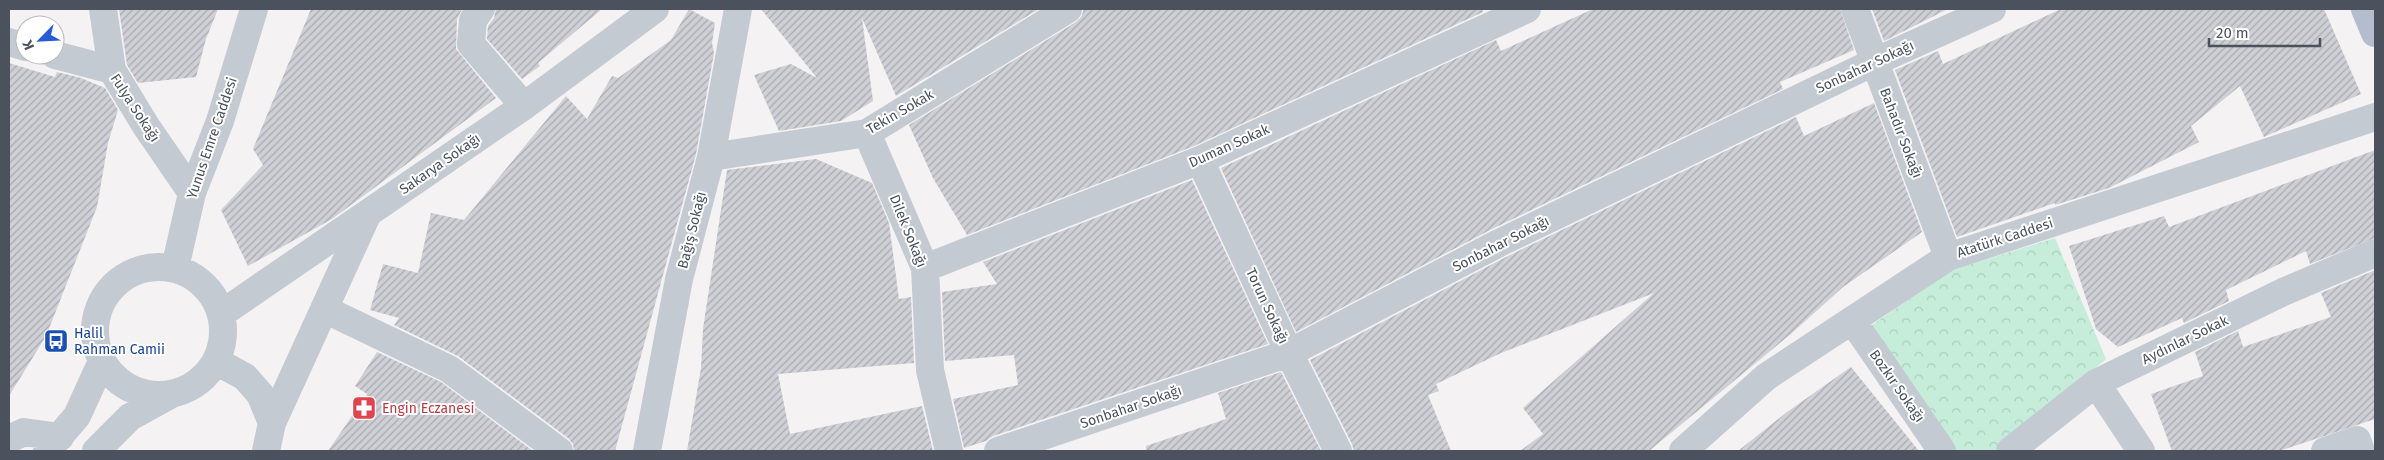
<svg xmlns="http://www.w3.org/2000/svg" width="2384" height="460" font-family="'Fira Sans',sans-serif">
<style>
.park{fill:url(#park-crowns)}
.building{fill:url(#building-hatch)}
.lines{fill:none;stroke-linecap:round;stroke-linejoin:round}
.minor{stroke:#c4cad2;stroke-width:28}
.major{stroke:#b4bdcd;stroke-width:28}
.labels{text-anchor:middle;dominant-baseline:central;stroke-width:4;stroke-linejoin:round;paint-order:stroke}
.street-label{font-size:14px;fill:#4b525e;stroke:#fff}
.transit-label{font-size:14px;fill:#164399;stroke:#fff;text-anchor:start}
.health-label{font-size:14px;fill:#be3a42;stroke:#fff;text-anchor:start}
</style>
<defs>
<pattern id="park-crowns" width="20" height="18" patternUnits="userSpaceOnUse" patternTransform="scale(1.25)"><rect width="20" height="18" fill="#c5edda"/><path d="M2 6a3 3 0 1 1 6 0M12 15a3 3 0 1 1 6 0" fill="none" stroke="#abcdbe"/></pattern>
<pattern id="building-hatch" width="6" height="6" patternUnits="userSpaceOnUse" patternTransform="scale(1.25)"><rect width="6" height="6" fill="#cfd0d5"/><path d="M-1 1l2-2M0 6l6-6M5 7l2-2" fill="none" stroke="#aaabb0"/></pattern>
</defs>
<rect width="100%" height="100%" fill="#f4f2f2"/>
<path class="park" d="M2055 238 2106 359 1994 451H1955L1869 327 1952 270Z"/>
<path class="building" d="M119 9H218L206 39 196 77 138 83 127 65Z
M311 9H462L457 19 456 49 496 98 332 219 248 266 221 210 263 165 253 149Z
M496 9H602L538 63 540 66 522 79 487 39 488 26 494 18Z
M689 9 715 23 712 43 714 53 696 154 615 451H574L573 444 568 438 458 356 394 325 399 318 370 310 383 264 418 273 431 213 464 220 566 96 587 119 612 76 618 78 671 40Z
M761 9H1039L896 96 862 18 873 101 841 121 779 131 754 75 791 64 817 78Z
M1084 9H1482L1483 12 1194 146 967 235 933 178 909 125 1076 22 1081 17Z
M1593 9H1840L1854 50 1780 82 1783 89 1492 229 1296 332 1221 168 1496 40 1501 51Z
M1872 9H1948L1884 41Z
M2061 9H2324L2361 94 2264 137 2240 86 2191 126 2199 142 2109 188 2055 205V203L1957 237 1895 70 1938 51 1943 64Z
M9 63 55 77 57 72 81 78 105 88 118 110 108 143 97 207 46 336 9 396Z
M1874 103 1922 232 1843 287 1792 333 1649 451H1520L1543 434 1523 408 1654 293 1501 353 1436 384 1439 391 1428 395 1451 451H1354L1352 444 1310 360 1506 257 1796 117 1804 136Z
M2375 150V238L2310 264 2306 251 2226 290 2229 301 2184 323 2182 318 2118 347 2096 329 2069 246 2164 216 2169 227Z
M816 159 872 183 889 223 899 299 911 297 914 363 778 374 790 434 922 406 933 451H687L701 368 703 329 727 170Z
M1192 180 1268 344 993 436 986 441 964 448 953 399 1018 385 1014 355 945 361 942 292 997 284 983 262Z
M2375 270V419L2279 451H2172L2151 394 2203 376 2195 352 2238 331 2243 347 2331 317 2321 293Z
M377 352 441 382 533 451H328L367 394 355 386Z
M1851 367 1919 451H1738L1787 412Z
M1281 372 1321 451H1146V446L1226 419 1218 393Z"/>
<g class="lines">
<path class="minor" d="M103 9 112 70
M481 9 473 20 471 44 524 106
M1855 9 1948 257
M9 42 25 47
M55 55 112 70 146 126 192 193
M867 133 925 268 930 370 949 451
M711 157 867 133 1068 9
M1200 160 1289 353 1338 451
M95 331a64 64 0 1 1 128 0a64 64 0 1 1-128 0Z
M175 268 192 193 220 121 254 9
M925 268 1200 160 1527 9
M324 309 449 369 559 451
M221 314 524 106 655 9
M1852 320 1942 451
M216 361 245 377 260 394 272 423 266 451
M2096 383 2141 451
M272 423 368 213
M9 439 24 432 60 437
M47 451 77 416 102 361
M96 451 130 417 170 395
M647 451 679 279 711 157 738 9
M998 451 1289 353 1499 243 1874 62 1992 9
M1683 451 1766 377 1948 257 2375 117
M2010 451 2096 383 2283 292 2375 253
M2325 451 2357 440 2361 451"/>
<path class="major" d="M2365 9 2375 33"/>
</g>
<defs>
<symbol id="bus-square" viewBox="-11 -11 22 22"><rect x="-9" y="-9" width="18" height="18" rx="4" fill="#1a4fb4" stroke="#fff"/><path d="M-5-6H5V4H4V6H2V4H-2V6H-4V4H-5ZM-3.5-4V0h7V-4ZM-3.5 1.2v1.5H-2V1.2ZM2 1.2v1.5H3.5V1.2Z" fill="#fff"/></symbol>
<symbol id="pharmacy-square" viewBox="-11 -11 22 22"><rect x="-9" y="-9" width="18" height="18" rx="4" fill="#e0444e" stroke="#fff"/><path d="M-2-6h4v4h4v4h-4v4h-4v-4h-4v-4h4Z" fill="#fff"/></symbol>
</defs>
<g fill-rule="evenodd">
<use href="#bus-square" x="42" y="327" width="28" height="28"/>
<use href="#pharmacy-square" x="350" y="394" width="28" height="28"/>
</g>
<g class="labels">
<g class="street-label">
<text transform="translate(1865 67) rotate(-25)">Sonbahar Sokağı</text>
<text transform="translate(135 108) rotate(57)">Fulya Sokağı</text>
<text transform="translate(900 112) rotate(-30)">Tekin Sokak</text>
<text transform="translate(1901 133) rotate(69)">Bahadır Sokağı</text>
<text transform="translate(212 138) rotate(-71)">Yunus Emre Caddesi</text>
<text transform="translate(1229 146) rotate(-24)">Duman Sokak</text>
<text transform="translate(440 164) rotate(-35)">Sakarya Sokağı</text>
<text transform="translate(692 230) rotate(-76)">Bağış Sokağı</text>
<text transform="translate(908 231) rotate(68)">Dilek Sokağı</text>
<text transform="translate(2005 238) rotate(-18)">Atatürk Caddesi</text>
<text transform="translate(1501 244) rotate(-27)">Sonbahar Sokağı</text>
<text transform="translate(1267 306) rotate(65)">Torun Sokağı</text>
<text transform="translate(2185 340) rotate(-26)">Aydınlar Sokak</text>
<text transform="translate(1897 386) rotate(55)">Bozkır Sokağı</text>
<text transform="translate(1131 407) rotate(-19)">Sonbahar Sokağı</text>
</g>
<g class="transit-label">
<text x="74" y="333">Halil<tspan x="74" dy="16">Rahman Camii</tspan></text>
</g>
<g class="health-label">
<text x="382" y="408">Engin Eczanesi</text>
</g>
</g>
<rect width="2384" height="460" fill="none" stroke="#4b525e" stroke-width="20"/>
<g transform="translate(40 40) rotate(246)"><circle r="24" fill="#ffffff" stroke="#b7babf"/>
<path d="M0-4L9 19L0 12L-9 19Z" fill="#295bd6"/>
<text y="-8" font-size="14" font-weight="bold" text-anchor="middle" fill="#4b525e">K</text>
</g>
<path d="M2209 38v8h111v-8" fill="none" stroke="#4b525e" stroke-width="2.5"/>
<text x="2216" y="38" font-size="15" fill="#4b525e" stroke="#ffffff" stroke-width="4" paint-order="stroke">20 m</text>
</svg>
